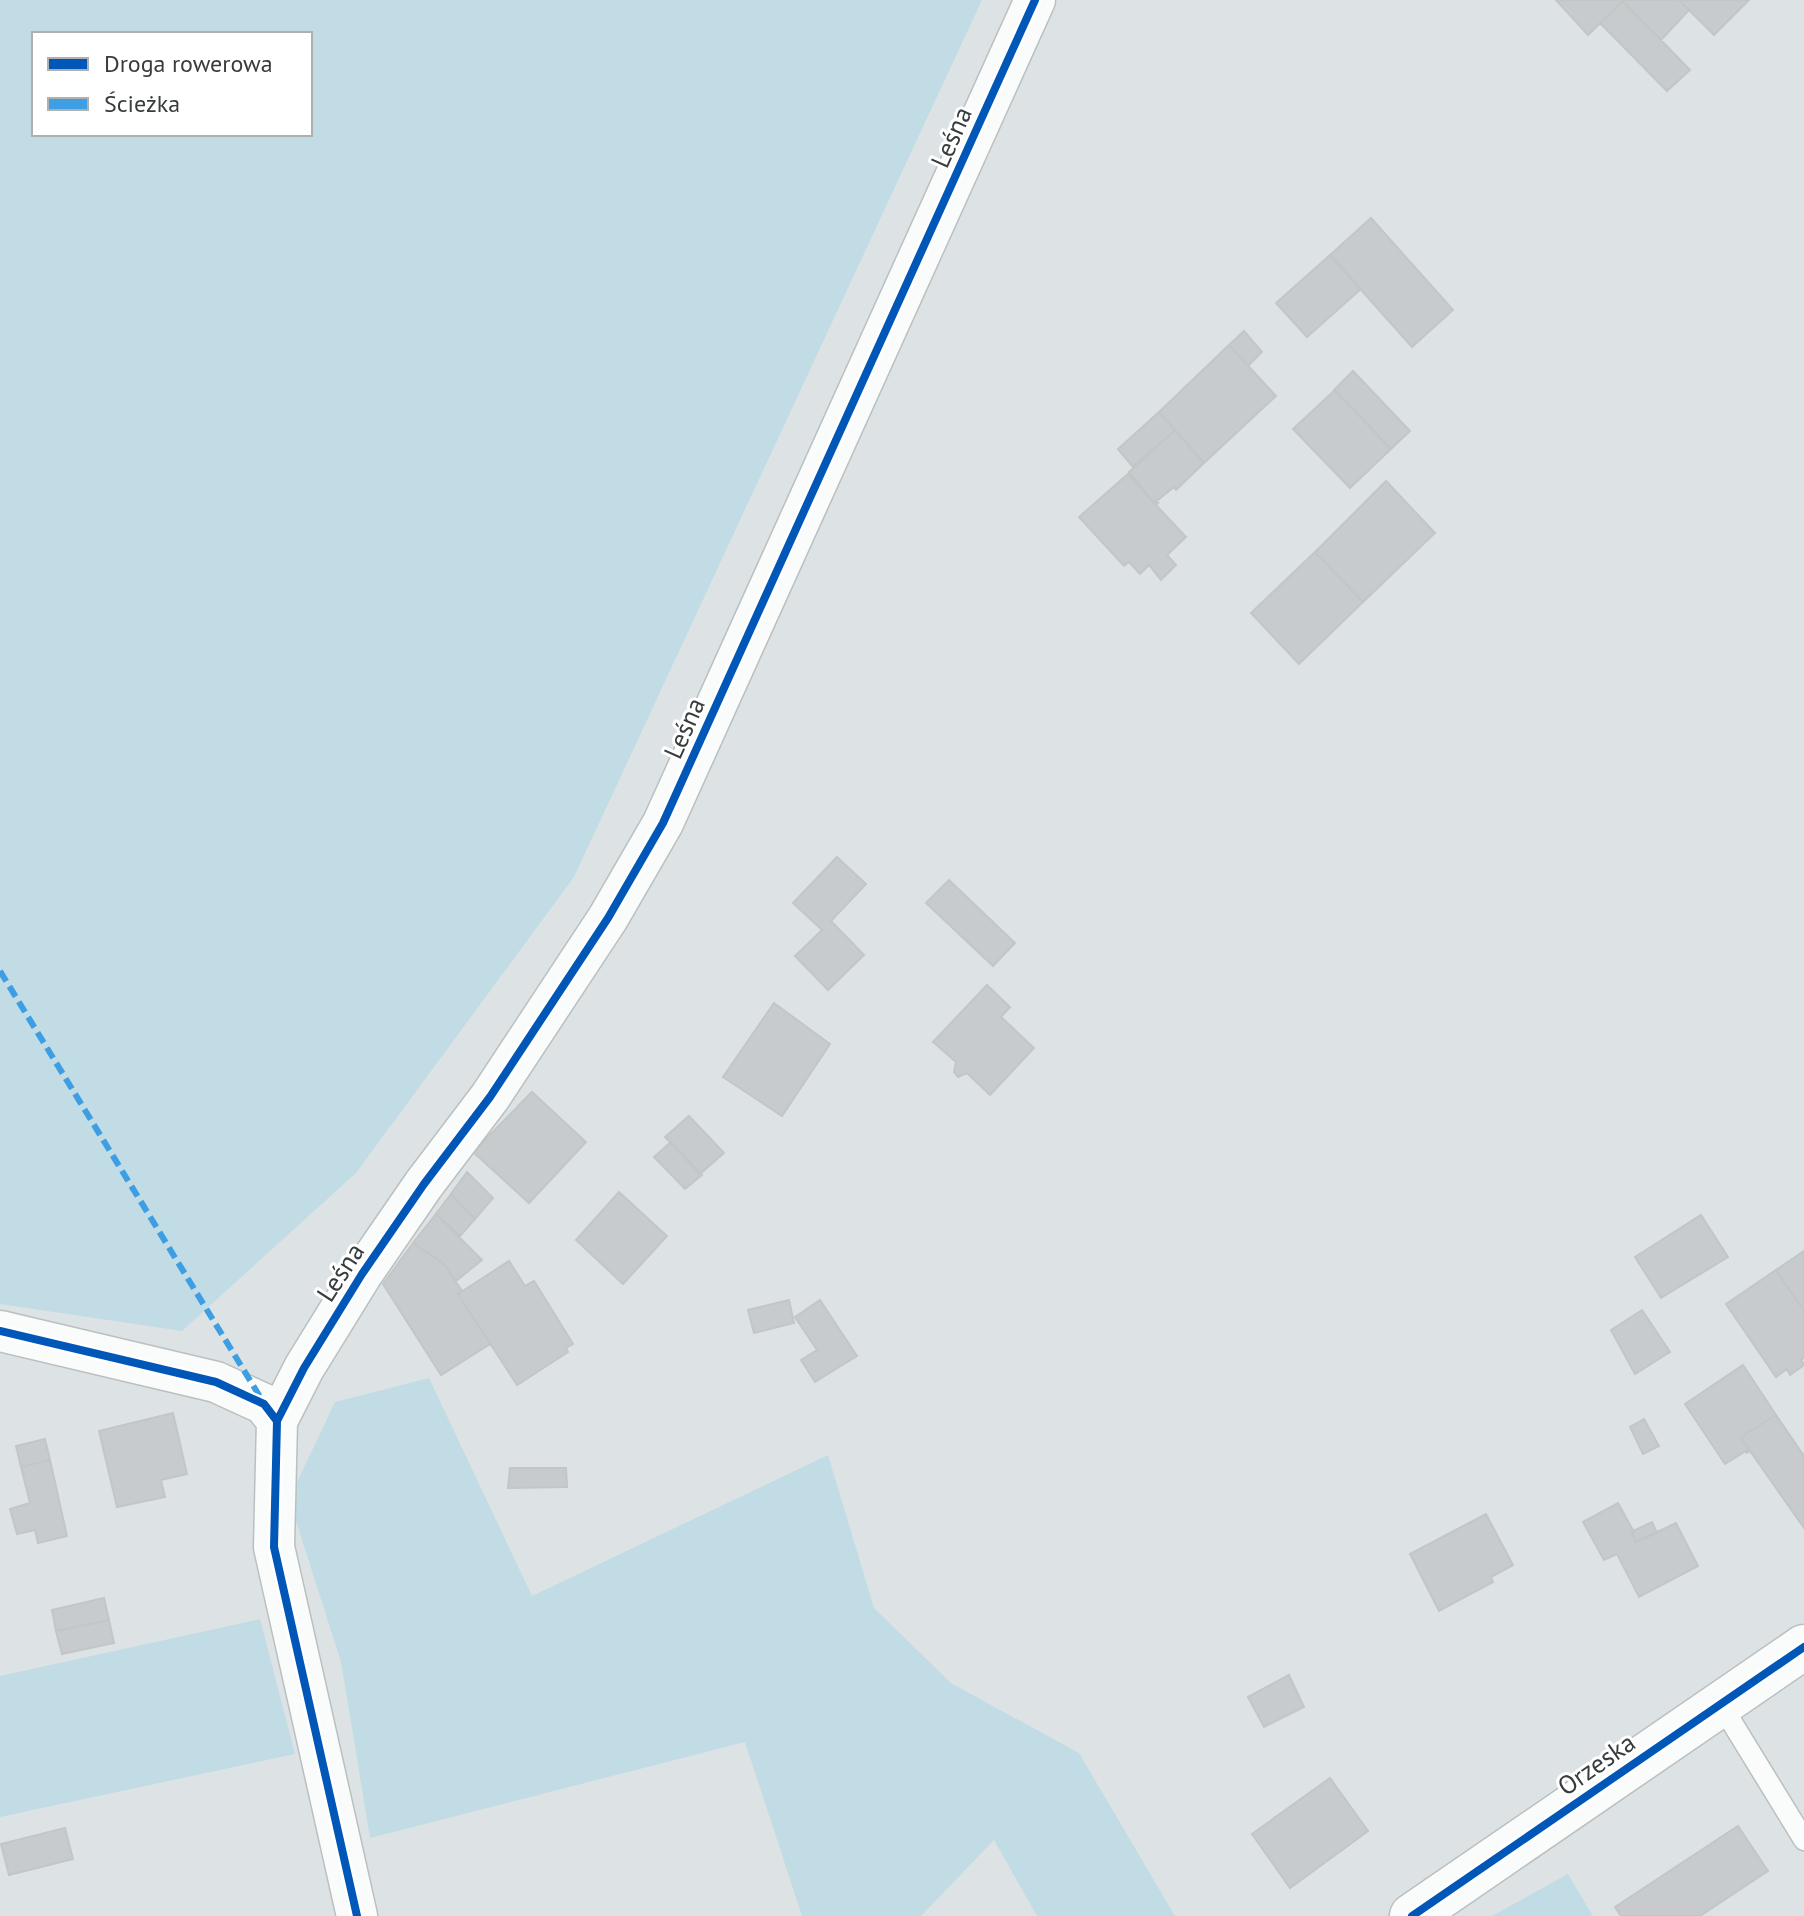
<svg xmlns="http://www.w3.org/2000/svg" width="1804" height="1916" font-family="'PT Sans',sans-serif">
<style>
.green{fill:#c1dce5;fill-rule:evenodd}
.building{fill:#c7cbcd;stroke:#c2c6c7;stroke-width:2}
.lines{fill:none;stroke-linecap:round;stroke-linejoin:round}
.lane-casing{stroke:#babfc0;stroke-width:23}
.street-casing{stroke:#babfc0;stroke-width:43}
.secondary-casing{stroke:#babfc0;stroke-width:47}
.lane{stroke:#fafbfb;stroke-width:20}
.street{stroke:#fafbfb;stroke-width:40}
.secondary{stroke:#fafbfb;stroke-width:44}
.quiet{stroke:#3e9ee3;stroke-width:6;stroke-dasharray:12 6;stroke-linecap:butt}
.cycleway-casing{stroke:#fff;stroke-width:13}
.cycleway{stroke:#0057b8;stroke-width:8}
.labels{text-anchor:middle;dominant-baseline:central;stroke-width:6;stroke-linejoin:round;paint-order:stroke}
.street-label{font-size:26px;fill:#383c3d;stroke:#fff}
</style>
<rect width="100%" height="100%" fill="#dde3e4"/>
<path class="green" d="M0 0H982L574 877 356 1173 182 1331 0 1304ZM34 34H310V134H34Z
M429 1378 532 1596 828 1455 874 1608 951 1683 1079 1753 1175 1916H1037L994 1840 921 1916H802L745 1742 370 1838 341 1662 289 1499 335 1402Z
M260 1619 295 1754 0 1817V1676Z
M1568 1874 1593 1916H1492Z"/>
<path class="building" d="M1556 0H1621L1623 1 1588 35Z
M1621 0H1679L1689 10 1661 40Z
M1679 0H1749L1714 35Z
M1623 1 1690 70 1667 91 1600 23Z
M1371 218 1453 310 1412 347 1330 255Z
M1330 255 1361 289 1307 337 1276 303Z
M1244 331 1262 352 1248 366 1229 345Z
M1229 345 1276 396 1204 463 1159 412Z
M1353 371 1410 431 1391 449 1334 390Z
M1335 390 1391 449 1350 488 1293 429Z
M1159 412 1175 430 1133 467 1118 449Z
M1175 430 1204 463 1176 490 1174 487 1154 503 1129 472Z
M1128 474 1154 503H1158L1156 505 1186 537 1167 555 1176 565 1161 580 1149 565 1140 574 1129 562 1124 566 1079 517Z
M1386 481 1435 533 1363 602 1315 552Z
M1315 552 1363 602 1299 664 1251 613Z
M837 857 866 884 831 921 864 955 828 990 795 956 822 930 793 903Z
M949 880 1015 943 993 966 926 903Z
M987 985 1010 1007 1001 1017 1034 1048 990 1095 967 1073 958 1077 954 1072 956 1062 933 1042Z
M774 1003 830 1044 782 1116 723 1077Z
M532 1092 586 1142 529 1203 473 1152Z
M689 1116 724 1153 700 1174 665 1137Z
M671 1142 702 1175 685 1189 654 1157Z
M467 1172 493 1198 475 1219 451 1194Z
M619 1192 667 1236 623 1284 576 1240Z
M451 1194 475 1219 460 1236 436 1214Z
M436 1214 482 1260 456 1281 442 1262 413 1243Z
M1701 1215 1728 1257 1661 1298 1635 1257Z
M413 1243 444 1264 462 1291 458 1294 490 1344 441 1375 383 1284Z
M1804 1251V1311L1776 1270Z
M509 1261 525 1286 534 1281 536 1284 573 1344 566 1348 568 1352 565 1354 517 1385 458 1294Z
M1776 1270 1804 1311V1357L1801 1360 1804 1365 1790 1375 1787 1369 1776 1377 1726 1304Z
M789 1300 794 1323 754 1333 748 1310Z
M820 1300 857 1356 815 1382 801 1360 817 1350 795 1317Z
M1642 1310 1670 1352 1635 1374 1611 1330Z
M1743 1365 1776 1415 1741 1437 1749 1449 1725 1464 1685 1404Z
M173 1413 187 1474 161 1480 165 1497 117 1507 99 1431Z
M1776 1415 1804 1456V1528L1750 1451 1746 1453 1749 1449 1741 1437Z
M1644 1419 1659 1446 1643 1454 1630 1427Z
M45 1439 50 1460 21 1467 16 1446Z
M50 1460 67 1536 38 1543 35 1530 17 1534 10 1509 30 1503 21 1467Z
M510 1468H566L567 1487 508 1488Z
M1618 1503 1634 1532H1631L1636 1542 1676 1523 1698 1566 1639 1597 1617 1554 1604 1560 1583 1522Z
M1486 1514 1513 1565 1491 1577 1493 1582 1439 1611 1410 1554Z
M1652 1522 1657 1533 1636 1542 1631 1532Z
M104 1598 109 1620 56 1631 52 1610Z
M109 1620 114 1643 62 1654 56 1631Z
M1289 1675 1304 1707 1264 1727 1248 1697Z
M1330 1778 1368 1831 1290 1888 1252 1834Z
M1738 1826 1768 1871 1700 1916H1621L1615 1907Z
M65 1828 73 1859 9 1875 1 1844Z"/>
<g class="lines">
<defs>
<path id="lane" d="M1720 1703 1804 1840"/>
<path id="street" d="M0 1331 216 1382 264 1404 277 1421
M357 1916 274 1547 277 1421 304 1368 362 1274 424 1184 490 1097 608 918 663 823 1035 0"/>
<path id="secondary" d="M1412 1916 1804 1647"/>
</defs>
<use href="#lane" class="lane-casing"/>
<use href="#street" class="street-casing"/>
<use href="#secondary" class="secondary-casing"/>
<use href="#lane" class="lane"/>
<use href="#street" class="street"/>
<use href="#secondary" class="secondary"/>
<path class="quiet" d="M0 971 262 1400"/>
<defs>
<path id="cycleway" d="M0 1331 216 1382 264 1404 277 1421
M357 1916 274 1547 277 1421 304 1368 362 1274 424 1184 490 1097 608 918 663 823 1035 0
M1412 1916 1804 1647"/>
</defs>
<use href="#cycleway" class="cycleway-casing"/>
<use href="#cycleway" class="cycleway"/>
</g>
<g class="labels">
<g class="street-label">
<text transform="translate(951 137) rotate(-66)">Leśna</text>
<text transform="translate(684 728) rotate(-66)">Leśna</text>
<text transform="translate(340 1272) rotate(-57)">Leśna</text>
<text transform="translate(1596 1764) rotate(-35)">Orzeska</text>
</g>
</g>
<rect x="32" y="32" width="280" height="104" fill="#ffffff" stroke="#afb1b1" stroke-width="2"/>
<rect x="48" y="58" width="40" height="12" fill="#0057b8" stroke="#afb1b1" stroke-width="2"/>
<text x="104" y="72" font-size="24" fill="#383c3d">Droga rowerowa</text>
<rect x="48" y="98" width="40" height="12" fill="#3e9ee3" stroke="#afb1b1" stroke-width="2"/>
<text x="104" y="112" font-size="24" fill="#383c3d">Ścieżka</text>
</svg>
